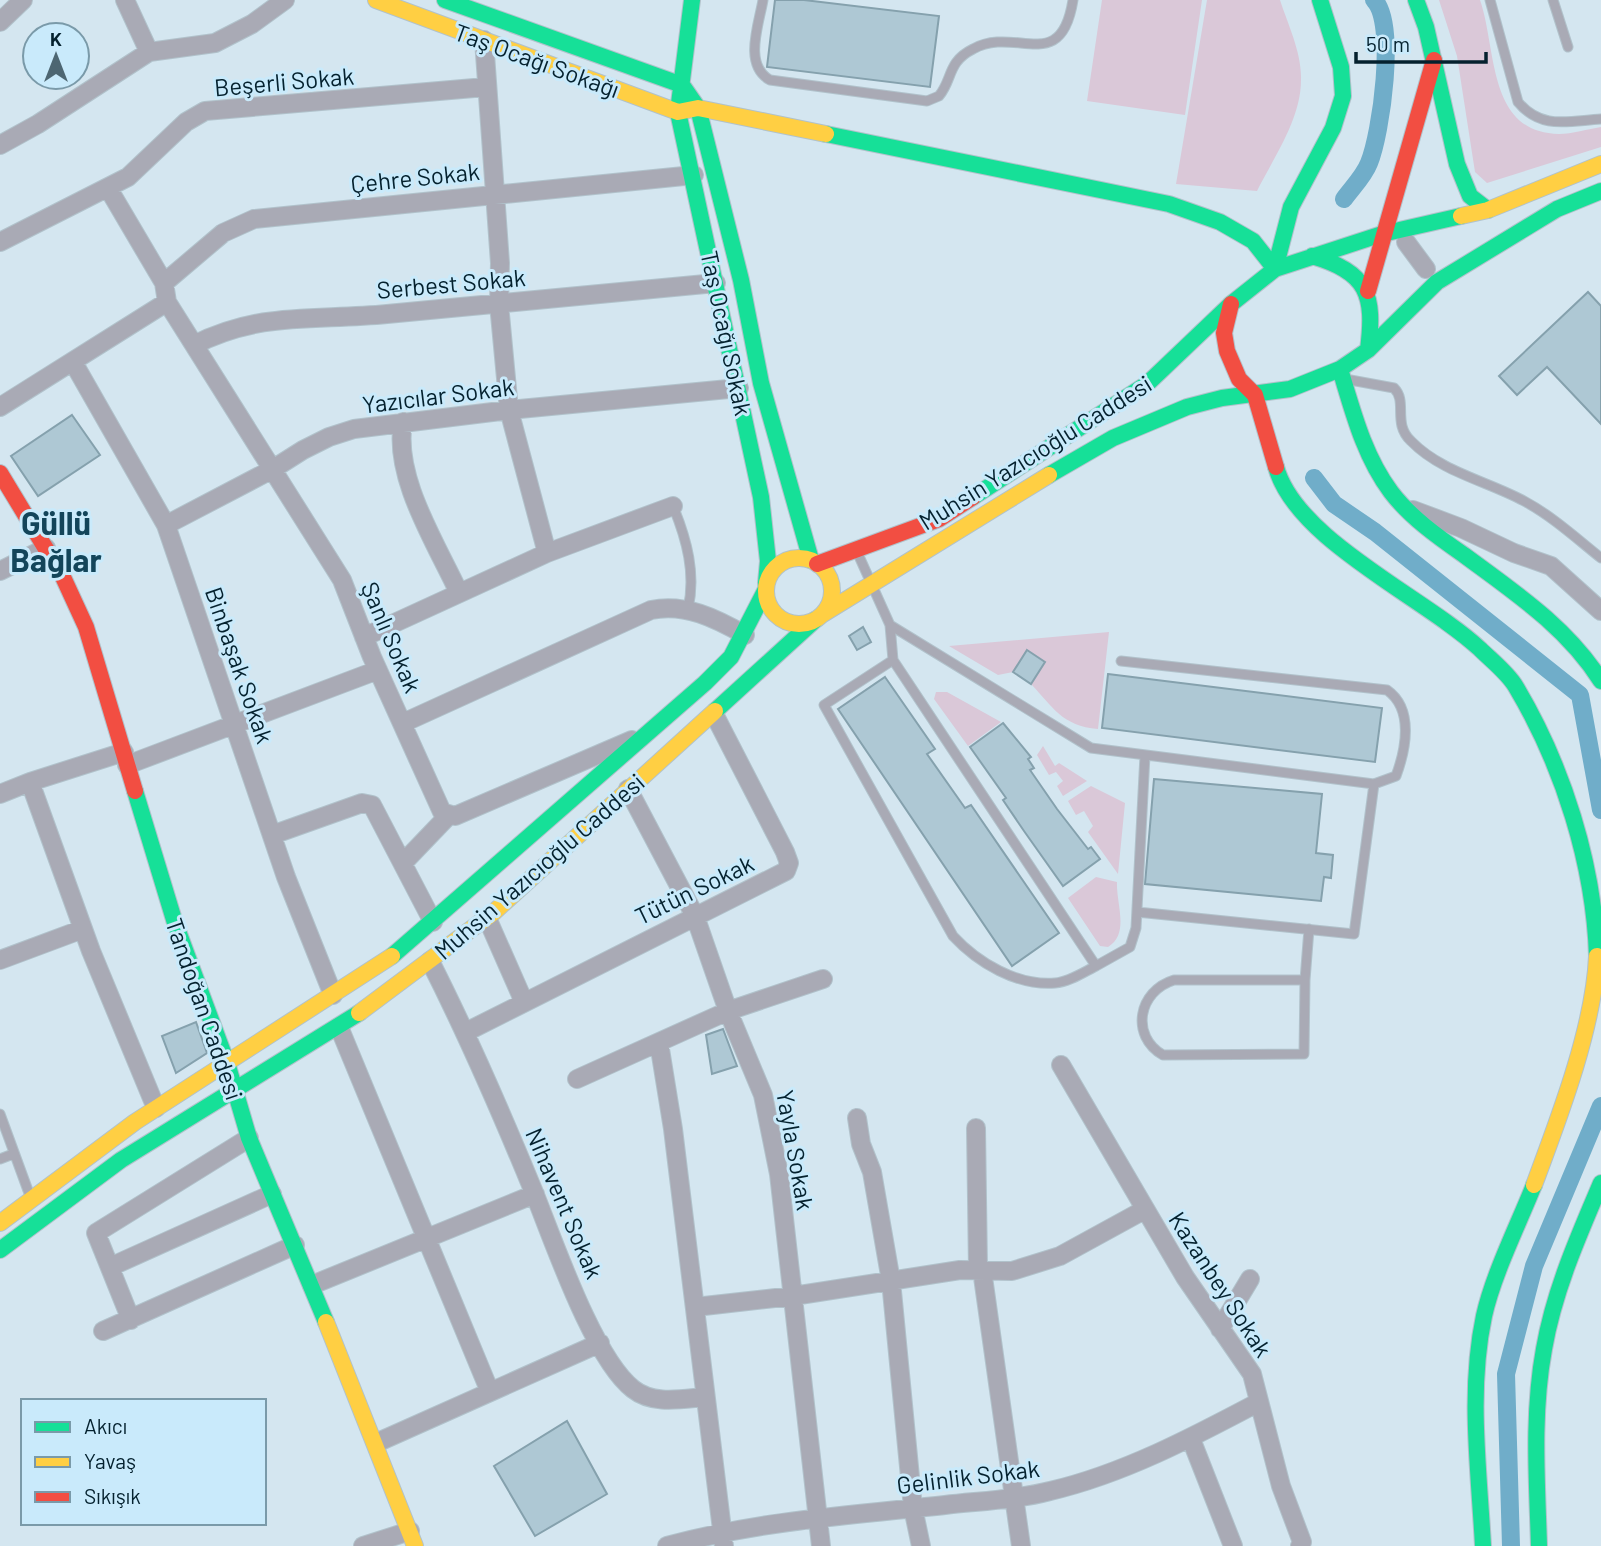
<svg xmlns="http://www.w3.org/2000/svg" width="1601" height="1546" font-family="Barlow,sans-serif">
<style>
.green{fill:#dac8d8}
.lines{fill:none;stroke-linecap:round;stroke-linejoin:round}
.canal{stroke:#70adc9;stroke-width:18}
.building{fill:#aec8d4;stroke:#85a1ad;stroke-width:2}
.lane-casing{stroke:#b1c2cb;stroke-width:11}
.street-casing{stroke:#b1c2cb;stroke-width:20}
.fast-casing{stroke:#b1c2cb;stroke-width:18}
.slow-casing{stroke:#b1c2cb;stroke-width:18}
.jam-casing{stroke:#b1c2cb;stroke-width:18}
.lane{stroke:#a9aab5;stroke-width:9}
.street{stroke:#a9aab5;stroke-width:18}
.fast{stroke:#16e098;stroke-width:16}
.slow{stroke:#ffcf43;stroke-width:16}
.jam{stroke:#f24e42;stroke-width:16}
.labels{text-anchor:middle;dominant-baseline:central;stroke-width:6;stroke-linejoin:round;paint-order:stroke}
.street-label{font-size:24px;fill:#04212e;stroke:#c9eafb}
.district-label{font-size:32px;font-weight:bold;fill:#13455a;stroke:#c9eafb}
</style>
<rect width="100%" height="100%" fill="#d4e6f0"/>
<path class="green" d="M1102 0H1202L1185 115 1087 101Z
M1207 0H1280C1288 25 1302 53 1301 80 1301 119 1274 157 1257 191L1176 184Z
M1439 0H1480C1497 49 1487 133 1559 134 1572 134 1588 129 1601 127V147L1487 183 1475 172 1457 56Z
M1109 632 1098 729C1062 726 1053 707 1031 684L1045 662 1028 651 1013 672 998 675 949 646Z
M936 692H947L1001 722 968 746 934 699Z
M1043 746 1055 766 1059 763 1087 781 1063 796 1057 786 1063 781 1056 772 1049 775 1037 755Z
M1091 786 1125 803 1118 874 1088 832 1093 826 1084 811 1076 815 1068 801Z
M1096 877 1117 882C1116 904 1130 934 1108 947L1100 946 1068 898Z"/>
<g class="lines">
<path class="canal" d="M1344 199C1352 188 1364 176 1369 163 1381 134 1397 23 1374 0
M1314 478 1334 504 1375 532 1580 695 1601 810
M1511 1546 1506 1374 1534 1266 1601 1106"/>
</g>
<path class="building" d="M775 0H804L939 16 930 87 767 67Z
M1588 292 1601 306V424L1547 367 1517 395 1499 376Z
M72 415 100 455 38 496 11 456Z
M863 627 871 642 857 650 849 636Z
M1027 650 1045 662 1031 684 1013 672Z
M1108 674 1382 708 1375 762 1102 728Z
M885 677 935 749 927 754 965 808 971 805 1059 933 1012 966 838 709Z
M1003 723 1031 757 1028 759 1034 768 1030 770 1057 809 1088 849 1091 847 1100 859 1063 886 1024 831 1003 800 1006 798 970 747Z
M1154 779 1322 794 1316 853 1333 855 1331 878 1324 877 1321 901 1145 884Z
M196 1022 207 1053 176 1073 162 1036Z
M723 1029 737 1066 712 1074 706 1035Z
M567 1421 607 1494 535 1536 494 1466Z"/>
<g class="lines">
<defs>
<path id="lane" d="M763 0C759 24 743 65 770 80L927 101 939 96C953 79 947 62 973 49 1016 25 1061 76 1073 0
M1490 0 1518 102C1541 130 1568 121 1601 119
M1553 0 1568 47
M1345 379 1394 388C1408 402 1392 423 1411 441 1441 472 1487 481 1524 501 1552 516 1576 538 1601 558
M673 506C687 540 696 574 688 609
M858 554 890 625 1091 748 1374 784 1396 776C1406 749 1414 709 1387 690L1121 661
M890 625 893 660 1096 966 1130 947 1136 928 1145 755
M893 660 824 705 953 936C978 963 1017 986 1055 983 1069 982 1084 972 1096 966
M1137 912 1354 934 1374 784
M1305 980 1304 1054 1163 1055C1130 1036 1138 991 1174 980H1305L1309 929
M0 1114 30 1196
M0 1159 13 1154"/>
<path id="street" d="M125 0 149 52
M0 22 23 0
M484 40 500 263 499 304 509 410 547 553
M0 145 38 124 149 52 215 43 252 24 285 0
M108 188 164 283 167 302 342 580 372 657 442 812 455 816 632 740
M0 242 128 177 186 122 205 111 486 87
M1406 242 1426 269
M164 283 223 233 254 219 694 175
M194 345C261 311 315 321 387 314 496 304 606 294 716 283
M73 362 166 525 286 877 333 995
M0 407 167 302
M403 422C393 477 436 543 459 593
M1413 510 1461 528 1514 553 1551 566 1601 611
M166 525 273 469 303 450 329 437 354 429 509 410 739 388
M0 571 46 548
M364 637 547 553 673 506
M403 723 651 610C685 603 715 618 745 635
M124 752 30 782 91 951 156 1108
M127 765 378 670
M628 789 695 916 728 1011 763 1095 779 1174 821 1546
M0 794 30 782
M272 835 362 803 372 805 433 922
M403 863 449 815
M487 918 524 1002
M0 960 83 929
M430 961C468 1036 501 1112 533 1190 553 1239 593 1358 633 1389 653 1405 681 1399 705 1397
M339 1027 490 1392
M466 1032 786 871 789 863 785 852 714 714
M659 1043 673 1129 724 1546
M1061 1065 1185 1277 1252 1374 1281 1486 1302 1542 1300 1546
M577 1079 728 1011 823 979
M857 1118 861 1144 872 1172 891 1281 913 1508 921 1546
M976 1128 978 1269
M110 1267 272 1194
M982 1270 1021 1546
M312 1285 535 1194
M695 1307 793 1296 960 1270 1012 1271 1060 1256 1144 1210
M131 1320 96 1233 249 1138
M1220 1329 1250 1279
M103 1331 295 1245
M1191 1439 1233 1546
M376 1443 600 1343
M363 1546 410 1531
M667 1546C758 1521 851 1515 945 1505 979 1501 1016 1500 1050 1491 1123 1474 1193 1437 1259 1402"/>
<path id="fast" d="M445 0 682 85 698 108 741 280 761 383 811 560
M692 0 678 112 761 497 768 561 766 583
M1416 0 1426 27 1457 164 1470 196 1488 210
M826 134 1169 204 1220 222 1253 241 1275 269
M1312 256C1368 272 1375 295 1368 350
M1275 269 1291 207 1333 128 1343 96 1341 67 1320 0
M1340 369C1353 412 1364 456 1391 492 1410 517 1438 537 1464 555 1514 592 1567 627 1601 681
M1276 467C1296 540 1424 597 1480 649 1491 660 1508 673 1516 687 1563 766 1594 864 1597 956
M1049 475 1113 438 1187 407 1222 398 1290 389 1340 369 1368 350 1437 282 1557 209 1601 191
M973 497 1147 384 1231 304 1275 269 1382 234 1461 216
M715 711 815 620
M135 791 175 923 227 1063 249 1138 326 1322
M392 956 705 683 731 657 765 591
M0 1250 121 1160 359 1013
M1483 1546C1479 1470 1468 1391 1484 1316 1493 1275 1518 1225 1534 1185
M1539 1546C1537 1480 1532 1414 1544 1349 1554 1291 1578 1237 1601 1183"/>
<path id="slow" d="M376 0 678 112 698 108 826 134
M1461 216 1488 210 1601 164
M766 591a33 33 0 1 1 66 0a33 33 0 1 1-66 0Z
M823 614 1049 475
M359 1013 494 912 715 711
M1534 1185C1559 1118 1594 1027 1597 956
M0 1223 135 1122 392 956
M326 1322 415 1546"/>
<path id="jam" d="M1368 291 1434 60
M1231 304 1224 333 1227 351 1239 379 1255 395 1276 467
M0 473 63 577 86 627 135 791
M817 564 939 519 973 497"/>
</defs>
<use href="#lane" class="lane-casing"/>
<use href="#street" class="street-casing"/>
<use href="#fast" class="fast-casing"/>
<use href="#slow" class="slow-casing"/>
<use href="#jam" class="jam-casing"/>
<use href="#lane" class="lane"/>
<use href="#street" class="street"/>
<use href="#fast" class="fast"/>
<use href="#slow" class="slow"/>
<use href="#jam" class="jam"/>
</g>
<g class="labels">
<g class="street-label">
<text transform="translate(537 60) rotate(20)">Taş Ocağı Sokağı</text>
<text transform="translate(284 81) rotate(-5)">Beşerli Sokak</text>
<text transform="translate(415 177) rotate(-6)">Çehre Sokak</text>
<text transform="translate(451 283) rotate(-5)">Serbest Sokak</text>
<text transform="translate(727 333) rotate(78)">Taş Ocağı Sokak</text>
<text transform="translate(438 395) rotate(-7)">Yazıcılar Sokak</text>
<text transform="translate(1035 452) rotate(-32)">Muhsin Yazıcıoğlu Caddesi</text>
<text transform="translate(392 637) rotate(67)">Şanlı Sokak</text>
<text transform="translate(240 665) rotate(71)">Binbaşak Sokak</text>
<text transform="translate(539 866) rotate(-41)">Muhsin Yazıcıoğlu Caddesi</text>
<text transform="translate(694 889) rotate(-26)">Tütün Sokak</text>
<text transform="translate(205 1009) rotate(71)">Tandoğan Caddesi</text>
<text transform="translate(796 1150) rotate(80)">Yayla Sokak</text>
<text transform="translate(565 1203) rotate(67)">Nihavent Sokak</text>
<text transform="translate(1221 1284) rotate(57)">Kazanbey Sokak</text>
<text transform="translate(968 1476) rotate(-7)">Gelinlik Sokak</text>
</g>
<g class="district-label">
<text x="56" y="522">Güllü<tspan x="56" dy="37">Bağlar</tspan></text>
</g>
</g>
<rect x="21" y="1399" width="245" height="126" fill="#c9eafb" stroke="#7a9aa9" stroke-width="2"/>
<rect x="35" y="1422" width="35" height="10" fill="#16e098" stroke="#7a9aa9" stroke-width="2"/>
<text x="84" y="1434" font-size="21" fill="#04212e">Akıcı</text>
<rect x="35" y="1457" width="35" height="10" fill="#ffcf43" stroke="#7a9aa9" stroke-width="2"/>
<text x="84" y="1469" font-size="21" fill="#04212e">Yavaş</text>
<rect x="35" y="1492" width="35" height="10" fill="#f24e42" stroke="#7a9aa9" stroke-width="2"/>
<text x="84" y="1504" font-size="21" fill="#04212e">Sıkışık</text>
<g transform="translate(56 56)"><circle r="33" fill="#c9eafb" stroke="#7a9aa9" stroke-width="2"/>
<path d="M0-5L12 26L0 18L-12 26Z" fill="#4d6672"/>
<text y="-10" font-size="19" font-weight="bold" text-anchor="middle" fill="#04212e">K</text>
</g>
<path d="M1356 52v10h130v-10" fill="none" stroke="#04212e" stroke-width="3.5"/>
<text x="1366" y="52" font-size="21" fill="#04212e" stroke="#c9eafb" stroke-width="5" paint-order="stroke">50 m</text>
</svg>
